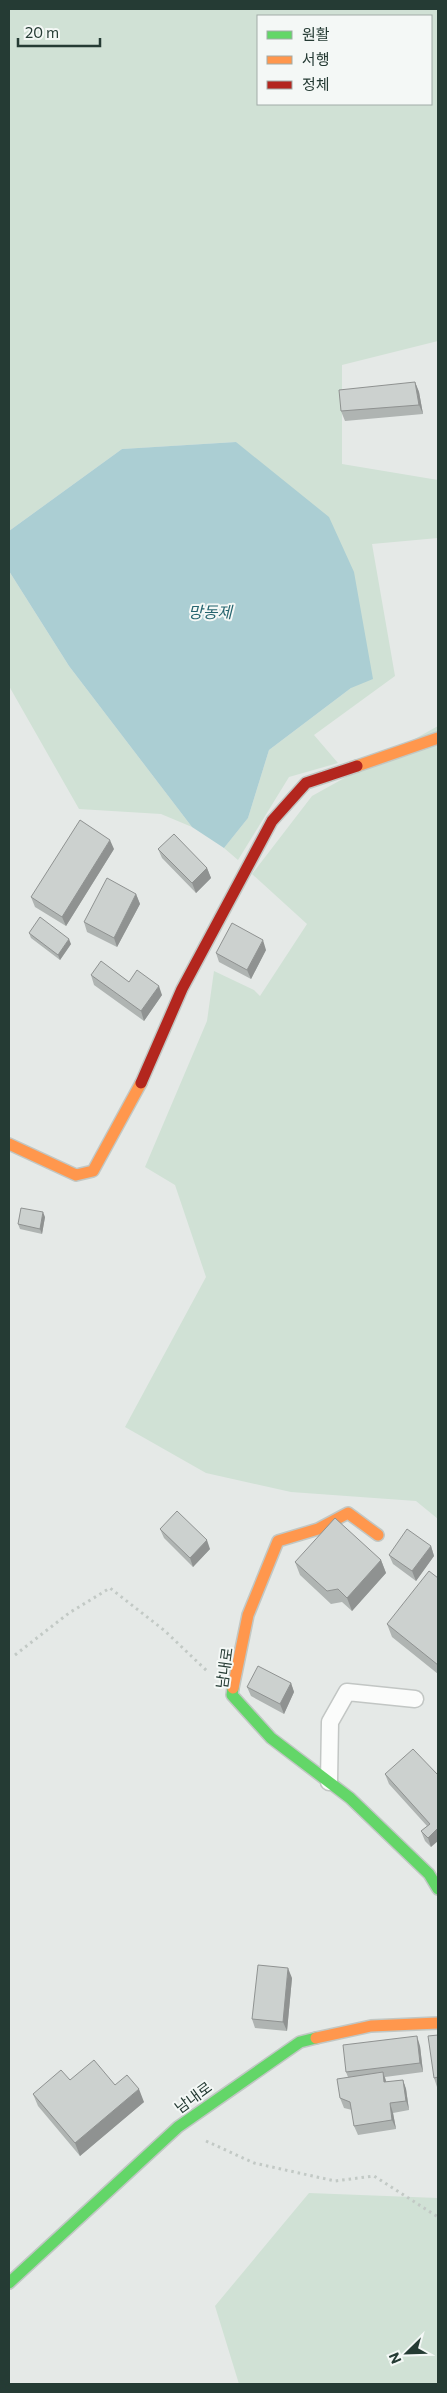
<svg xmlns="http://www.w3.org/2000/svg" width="447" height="2393" font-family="Commissioner,'Noto Sans KR',sans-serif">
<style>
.green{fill:#d0e1d5;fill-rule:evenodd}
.water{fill:#abced3}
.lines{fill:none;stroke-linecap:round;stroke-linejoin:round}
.lane-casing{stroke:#c2c6c4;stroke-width:19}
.fast-casing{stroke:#c1c7c4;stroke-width:14}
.slow-casing{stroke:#c1c7c4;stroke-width:14}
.jam-casing{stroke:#c1c7c4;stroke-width:14}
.path{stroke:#c2c9c5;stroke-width:3;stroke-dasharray:2.5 4;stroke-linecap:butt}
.lane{stroke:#fbfcfb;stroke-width:16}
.fast{stroke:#63d668;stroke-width:11}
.slow{stroke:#ff974d;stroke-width:11}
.jam{stroke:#b3261e;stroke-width:11}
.wall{fill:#afb4b2}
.shaded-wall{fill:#8f9291}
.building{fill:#ccd1cf;stroke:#8f9291}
.labels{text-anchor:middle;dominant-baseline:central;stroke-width:4;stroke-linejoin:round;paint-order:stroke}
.street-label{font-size:15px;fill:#253b34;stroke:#f4f8f6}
.water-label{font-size:16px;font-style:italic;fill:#26656f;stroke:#f4f8f6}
</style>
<rect width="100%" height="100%" fill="#e5e9e7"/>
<path class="green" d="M9 9H438V341L342 365V464L438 480V538L372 544 395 676 314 735 338 763 289 777 238 860 224 848 248 818 269 750 351 688 236 442 122 449 9 531ZM258 16H431V104H258Z
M9 571 69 666 192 827 161 814 79 809 9 686Z
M438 726V1519L416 1501 291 1492 206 1473 125 1427 206 1277 175 1185 145 1167 207 1021 214 971 254 990 260 996 307 924 252 874 312 796Z
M309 2193 438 2198V2384H239L215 2306Z"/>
<path class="water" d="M236 442 329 517 354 572 373 679 351 688 269 750 248 818 224 848 192 827 69 666 9 571V531L122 449Z"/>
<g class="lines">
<defs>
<path id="lane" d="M329 1782 330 1722 347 1692 415 1699"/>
<path id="fast" d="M233 1688 232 1695 271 1738 350 1798 429 1874 438 1889
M9 2283 178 2127 300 2042 316 2038"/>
<path id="slow" d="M357 766 438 738
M9 1144 76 1175 93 1171 141 1083
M233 1688 248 1615 278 1541 318 1529 348 1513 378 1535
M316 2038 371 2026 438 2023"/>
<path id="jam" d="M141 1083 182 989 272 821 306 783 357 766"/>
</defs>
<use href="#lane" class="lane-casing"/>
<use href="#fast" class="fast-casing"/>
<use href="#slow" class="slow-casing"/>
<use href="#jam" class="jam-casing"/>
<path class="path" d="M15 1655 69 1613 110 1588 165 1631 208 1672
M206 2141 254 2163 335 2181 374 2176 438 2217"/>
<use href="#lane" class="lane"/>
<use href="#fast" class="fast"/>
<use href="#slow" class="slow"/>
<use href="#jam" class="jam"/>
</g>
<path class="wall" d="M415 382 419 392 423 414 345 421 341 411Z
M114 849 66 926 35 907 31 897Z
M158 849 207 868 211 878 196 893 162 858Z
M136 894 140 904 117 947 87 932 84 922Z
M29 933 71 944 60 960 31 938Z
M266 950 251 979 219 962 216 953Z
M91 975 129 982 162 995 144 1021 94 985Z
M45 1217 42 1234 20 1229 18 1224Z
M160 1529 210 1549 193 1567 164 1538Z
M431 1546 434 1556 416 1581 393 1564 389 1555Z
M381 1560 386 1573 352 1611 342 1602 331 1604 300 1575 295 1562Z
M438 1578V1674L392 1637 387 1624Z
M291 1683 294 1692 284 1714 251 1696 247 1687Z
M385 1774 438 1775 431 1847 425 1841 421 1831 427 1826 389 1784Z
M292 1978 287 2031 255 2028 252 2019Z
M438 2035V2087H437L434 2078Z
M420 2046 423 2072 385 2077 386 2082 403 2080 406 2089 409 2110 393 2113 396 2129 358 2135 354 2126 352 2110 344 2108 340 2098 348 2077 346 2072Z
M70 2080 115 2085 144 2102 80 2156 38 2106 33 2094Z"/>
<path class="shaded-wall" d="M415 382 419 392 423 414 419 405Z
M110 840 114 849 66 926 62 917Z
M207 868 211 878 196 893 192 883Z
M136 894 140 904 117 947 114 938Z
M69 939 71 944 60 960 58 955Z
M263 940 266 950 251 979 247 970Z
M159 986 162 995 144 1021 141 1011Z
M43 1212 45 1217 42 1234 40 1229Z
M207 1540 210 1549 193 1567 190 1558Z
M431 1546 434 1556 416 1581 412 1571Z
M381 1560 386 1573 352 1611 347 1598Z
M291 1683 294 1692 284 1714 280 1704Z
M438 1828V1841L431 1847 428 1838Z
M288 1968 292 1978 287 2031 283 2022Z
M417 2036 420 2046 423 2072 420 2063Z
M383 2072 386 2081 388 2092 384 2082Z
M403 2080 406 2089 409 2110 406 2101Z
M139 2089 144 2102 80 2156 75 2143Z
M390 2103 393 2113 396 2129 392 2120Z"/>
<path class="building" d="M415 382 419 405 341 411 339 390Z
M80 820 110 840 62 917 31 897Z
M174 834 207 868 192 883 158 849Z
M107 878 136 894 114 938 84 922Z
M40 917 69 939 58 955 29 933Z
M232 923 263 940 247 970 216 953Z
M101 961 129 982 137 970 159 986 141 1011 91 975Z
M21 1208 43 1212 40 1229 18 1224Z
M177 1511 207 1540 190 1558 160 1529Z
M335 1518 381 1560 347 1598 338 1589 327 1591 295 1562Z
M407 1529 431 1546 412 1571 389 1555Z
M429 1571 438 1578V1665L387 1624Z
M258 1666 291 1683 280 1704 247 1687Z
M413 1749 438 1775V1828L428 1838 421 1831 430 1824 385 1774Z
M258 1965 288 1968 283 2022 252 2019Z
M438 2035V2077L434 2078 428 2036Z
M417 2036 420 2063 346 2072 343 2045Z
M94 2060 115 2085 127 2075 139 2089 75 2143 33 2094 61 2070 70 2080Z
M383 2072 384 2082 403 2080 406 2101 390 2103 392 2120 354 2126 350 2102 340 2098 337 2079Z"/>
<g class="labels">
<g class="street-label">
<text transform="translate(224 1668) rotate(-82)">남내로</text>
<text transform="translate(193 2097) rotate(-36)">남내로</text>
</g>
<g class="water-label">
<text x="210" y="611">망동제</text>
</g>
</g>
<rect width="447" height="2393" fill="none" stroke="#253b34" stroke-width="20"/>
<rect x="257" y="15" width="175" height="90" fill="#f4f8f6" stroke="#a1aca8"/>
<rect x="267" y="31" width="25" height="8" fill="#63d668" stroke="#a1aca8"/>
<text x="302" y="40" font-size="15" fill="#253b34">원활</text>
<rect x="267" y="56" width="25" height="8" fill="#ff974d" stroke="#a1aca8"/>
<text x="302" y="65" font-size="15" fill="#253b34">서행</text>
<rect x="267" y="81" width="25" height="8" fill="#b3261e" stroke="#a1aca8"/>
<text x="302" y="90" font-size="15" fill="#253b34">정체</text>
<g transform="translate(407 2353) rotate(247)" stroke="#f4f8f6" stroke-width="4" paint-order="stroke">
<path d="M0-4L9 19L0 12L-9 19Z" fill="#253b34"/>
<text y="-8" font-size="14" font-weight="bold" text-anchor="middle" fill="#253b34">N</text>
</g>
<path d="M18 38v8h82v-8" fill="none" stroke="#253b34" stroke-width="2.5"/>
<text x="25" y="38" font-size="15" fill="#253b34" stroke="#f4f8f6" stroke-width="4" paint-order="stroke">20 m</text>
</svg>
